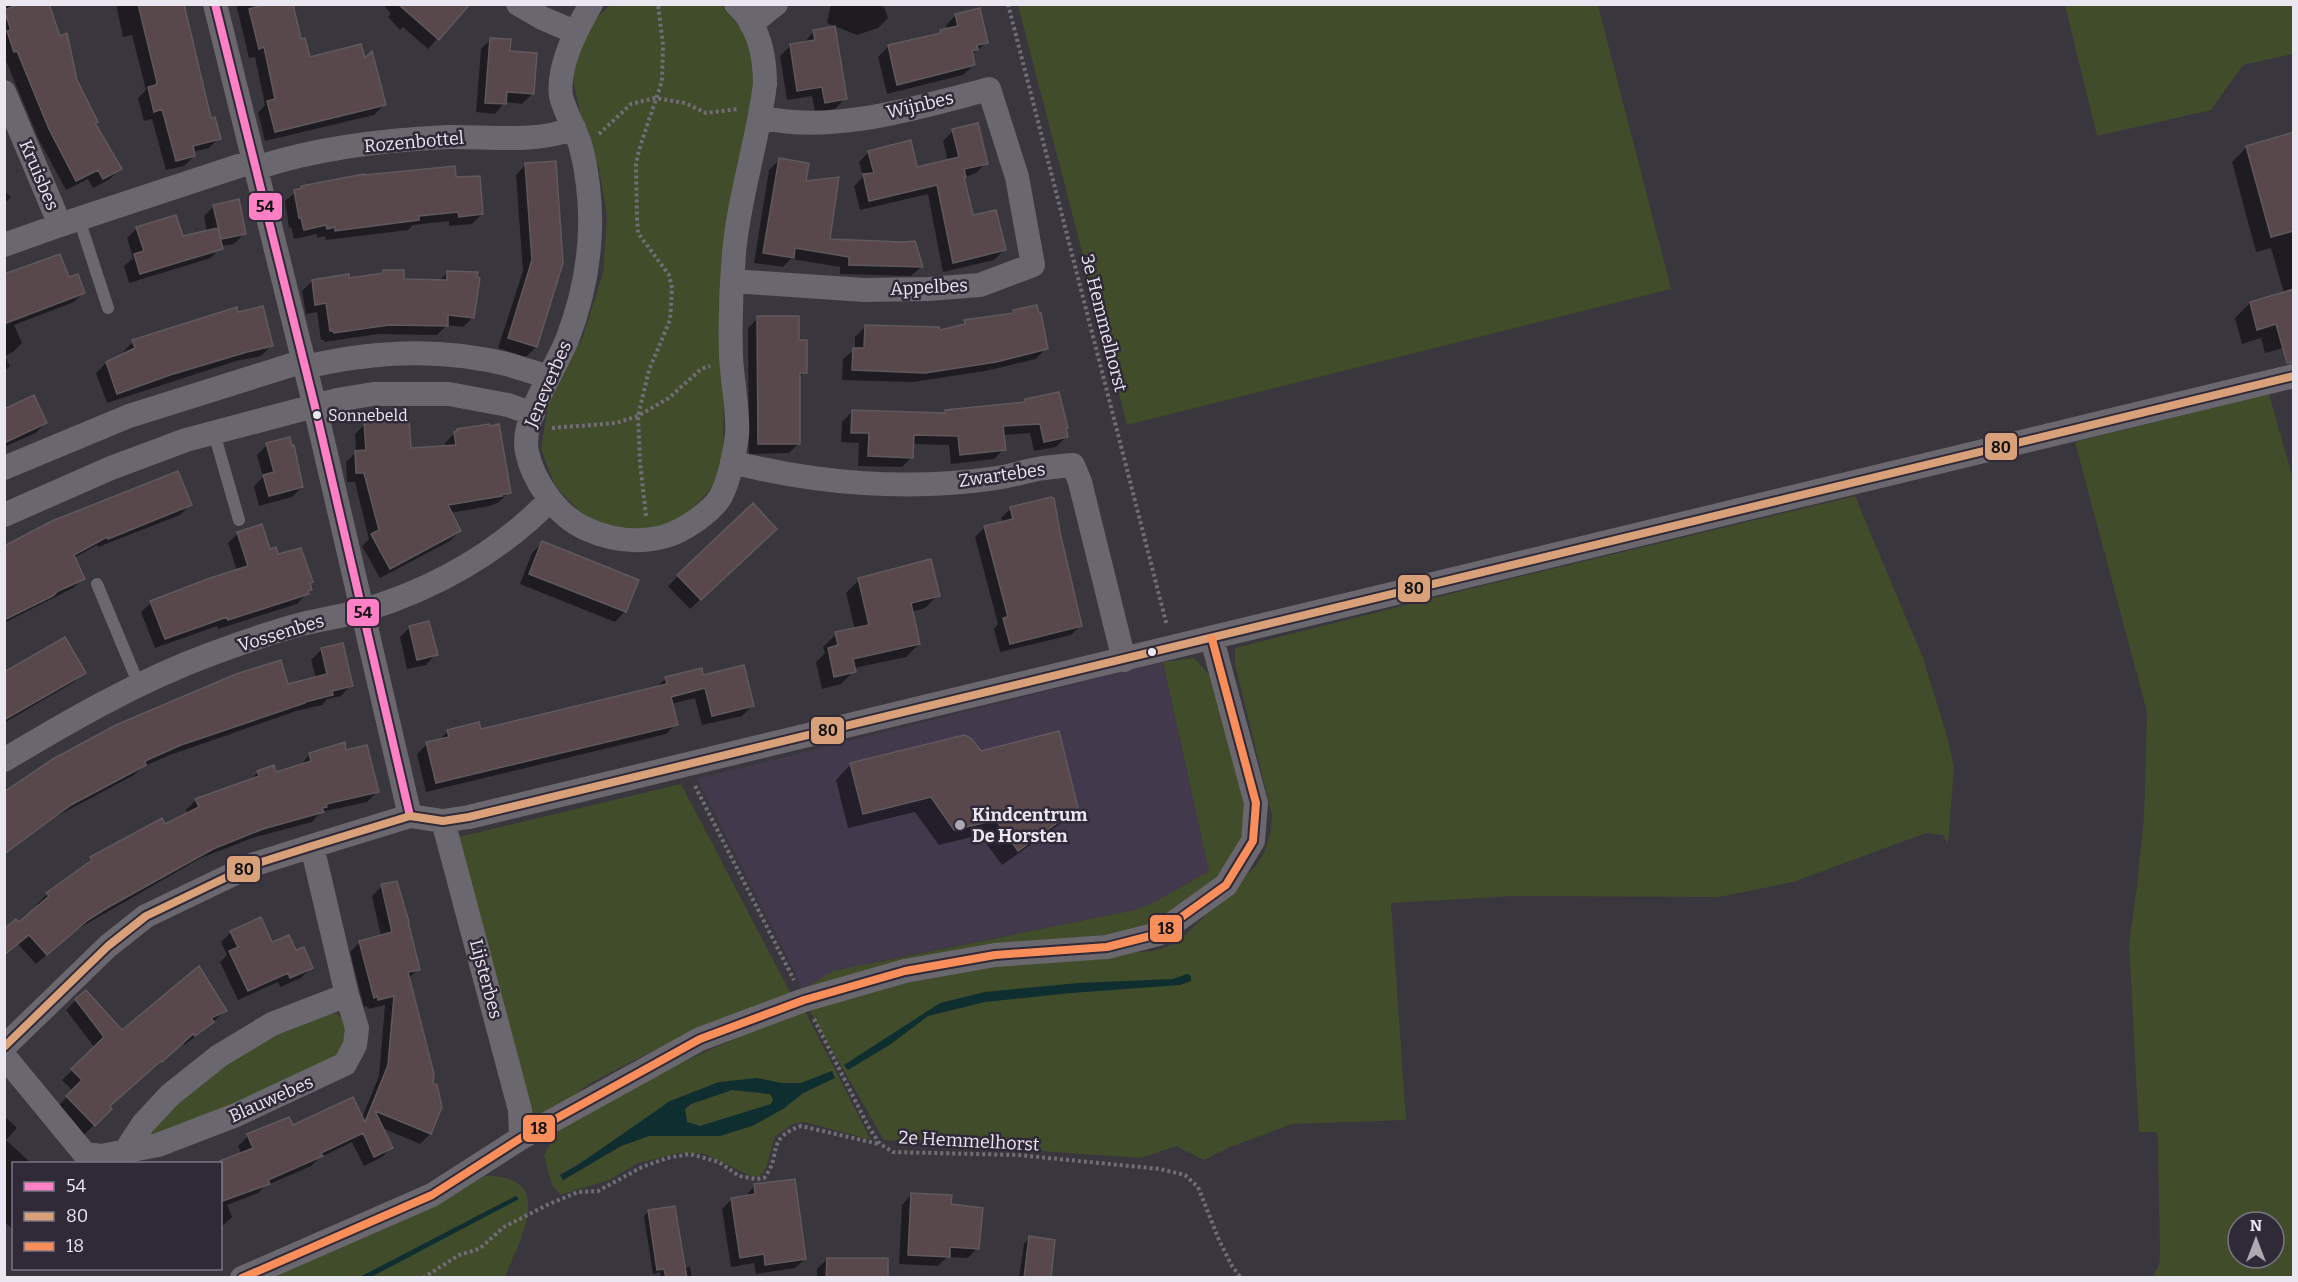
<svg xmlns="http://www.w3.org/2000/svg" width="2298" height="1282" font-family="Bitter,serif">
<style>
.built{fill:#43394d}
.green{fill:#414c2b;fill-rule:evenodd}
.water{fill:#0e2e30;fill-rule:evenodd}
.shadow{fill:#0007}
.building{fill:#58484b;stroke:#5f595d;stroke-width:1.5}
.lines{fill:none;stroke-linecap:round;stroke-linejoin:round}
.path{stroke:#706d74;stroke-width:4;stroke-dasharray:3 3;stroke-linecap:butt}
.lane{stroke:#6a676e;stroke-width:12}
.street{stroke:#6a676e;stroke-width:24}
.bus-1-casing{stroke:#302938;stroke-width:12}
.bus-2-casing{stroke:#302938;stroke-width:12}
.bus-3-casing{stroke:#302938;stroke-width:12}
.bus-1{stroke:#ff80c5;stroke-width:8}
.bus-2{stroke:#d9a179;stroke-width:8}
.bus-3{stroke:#fa8e5a;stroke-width:8}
.bus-dot{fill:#ebe7f1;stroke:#302938;stroke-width:2}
.poi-dot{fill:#ada9b2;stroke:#302938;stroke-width:2}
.labels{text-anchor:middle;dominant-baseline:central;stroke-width:5;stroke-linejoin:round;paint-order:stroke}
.bus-label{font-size:16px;fill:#ebe7f1;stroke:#302938;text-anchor:start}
.street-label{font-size:18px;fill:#ebe7f1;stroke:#302938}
.poi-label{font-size:18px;font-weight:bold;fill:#ebe7f1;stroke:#302938;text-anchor:start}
.line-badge{stroke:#302938;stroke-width:2}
.pale-badge-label{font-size:16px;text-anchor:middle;font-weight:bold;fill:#111}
</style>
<rect width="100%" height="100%" fill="#3a363e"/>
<path class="built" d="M1163 662 1209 871 1153 903 1135 910 874 962 802 990 796 974 697 779Z"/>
<path class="green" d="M610 5H721L750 39 756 81 745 129 726 242 723 462 714 485 688 514 656 529H625L587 519 555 486 541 449 548 405 583 336 603 273 607 216 599 169 581 117 572 75 583 32Z
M1018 5H1598L1671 289 1127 425Z
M2065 5H2293V54L2243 65 2211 110 2097 136Z
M2269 394 2293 479V1277H2153L2159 1265 2160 1251 2158 1145 2157 1132H2139L2129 943 2137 887 2144 817 2147 712 2075 442ZM2238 1222H2274V1258H2238Z
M1855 496 1923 658 1947 736 1954 767 1948 844 1943 835 1926 833 1793 882 1719 897 1513 896 1391 903 1406 1120 1292 1124 1230 1147 1204 1160 1176 1146 1140 1158 884 1140 809 1010 878 989 967 970 1100 955 1153 951 1166 947 1179 941 1256 866 1264 853 1271 831 1272 816 1235 664V648L1473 588Z
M1194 658 1206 671 1222 694 1251 822 1229 866 1200 892 1143 932 1002 944 802 990 833 971 1135 910 1153 903 1209 871 1163 662Z
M681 784 791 994C722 1018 657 1047 593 1082 574 1092 553 1119 530 1113L459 837Z
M805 1011 871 1140 805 1122 793 1124 775 1136 766 1168 762 1175 753 1177 705 1154 679 1153 638 1163 609 1180 560 1195 552 1185 544 1156 555 1132 627 1088 777 1019ZM832 1071 834 1078 803 1093 783 1109 720 1136H649L621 1146 564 1180 560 1175 612 1143 670 1101 757 1078 781 1083H801Z
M330 1013 337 1014 346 1022 344 1053 156 1139 147 1131 235 1052Z
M732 1090 770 1094 773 1099 772 1104 700 1126 687 1122 685 1109 691 1104Z
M485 1176C558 1175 520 1239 505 1277H371L518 1199 516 1196 360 1277 271 1278 393 1225Z"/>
<path class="water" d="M1187 974 1191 976V981L1180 985 1071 993 985 1002 928 1016 891 1044 848 1070 844 1065 940 1003 985 992 1078 983 1173 979Z
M832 1071 835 1078 803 1093 783 1109 752 1126 720 1136H649L621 1146 563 1180 560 1175 575 1167 670 1101 719 1082 757 1078 781 1083H801ZM732 1090 770 1094 773 1099 771 1104 700 1126 687 1122 685 1109 691 1104Z
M516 1196 519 1199 371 1277H360Z"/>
<path class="shadow" d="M4 4H49L76 81 94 124 120 169 110 179 93 188 88 179 66 190 39 140 6 61H4Z
M116 4H183L210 119 219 138 209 148 193 152 194 156 184 166 166 170 152 119 144 121 138 98 146 90 132 35 123 37Z
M236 4H292L300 41 309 58 364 60 384 105 374 115 265 141 258 113 265 105 255 57 249 58Z
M383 4H468L428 49 403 27 400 30 388 17 391 14Z
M831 4H875L884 7 888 18 878 28 857 35 827 23Z
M956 15 986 42 976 52 972 53 974 65 963 75 887 94 878 57 888 47 937 35 947 30 946 25Z
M814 31 845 98 835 109 815 112 812 96 787 100 780 56 790 46 804 43Z
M491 39 508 52 533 93 522 104 505 102 495 114 476 112 481 49Z
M953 131 986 163 976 173 963 178 972 217 1004 250 994 260 943 272 928 194 860 210 854 186 863 177 859 162 869 152 916 169 948 161 943 141Z
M2294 134V345L2265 353 2261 338 2242 344 2235 318 2250 303 2284 293 2271 248 2256 252 2232 162 2247 147Z
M779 160 804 182 829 241 921 267 911 276 840 274V267L791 259 783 267 754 263 769 170Z
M555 162 536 347 526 357 498 348 523 271 516 175 526 164Z
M454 168 455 179 482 214 472 224 449 226V221L413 225 408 230 326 240 325 236 317 238V234L294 239 291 227 289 228 285 201 302 187 338 179Z
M4 190 11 197 4 204Z
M214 206 245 233 234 244 221 246 211 258 129 283 124 266 133 258 127 238 137 228 182 238 207 232 204 216Z
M384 271 403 281H439L448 272 473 317 463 327 447 325 437 335 378 334 324 342V340H321L317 312 306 314 302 291 312 281 380 275Z
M4 276 68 279 84 292 74 302 14 325 22 343 13 352 5 356 10 366 4 372Z
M1014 311 1046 348 1036 359 985 371 913 382 842 380 843 359 855 349V337L866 326 939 332 959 327 965 321 1009 315Z
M758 318 798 341 805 372 798 379 799 443 789 453 749 454 748 328Z
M133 342 271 346 261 356 236 361 107 403 96 373 106 363 124 355 123 352Z
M1025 401 1065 430 1066 437 1056 447 1034 451 1030 433 1003 435 1004 449 994 459 951 464 949 445 912 444V457L902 467 858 466 859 443 841 442 842 422 852 412 942 414 945 412 1022 404Z
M4 410 45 423 36 433 4 447Z
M365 424 410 449 445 447V443L458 430 509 492 499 502 490 506 450 513 460 531 450 541 380 578 362 546 369 539 355 482H347L346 462 356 452 355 434Z
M267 445 302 487 292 497 259 506 254 486 263 477 257 455Z
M190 505 180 515 98 547 97 545 74 558 83 579 73 588 4 623V548Z
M1011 508 1058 532 1081 625 1071 635 1000 652 994 629 998 624 975 537 985 527 1003 523 1001 518Z
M238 533 277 556 309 583 311 589 297 604 218 629 217 626 155 648 141 612 151 603 237 571 228 543Z
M765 539 690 609 668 586 678 576Z
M542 543 625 611 615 622 520 584 532 553Z
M859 580 938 595 925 608 911 612 919 644 906 657 854 668V671L841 684 822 689 816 662 825 653 823 647 836 634 855 630 846 593Z
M410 627 436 654 426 665 407 669 400 637Z
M342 645 351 685 341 696 327 699 322 705 296 711 170 755 142 767 134 775 59 815 4 854V794L287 685 316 678 311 660 321 650Z
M84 672 74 682 4 723V674Z
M702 677 752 706 742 716 702 725 695 698 671 704 676 724 666 734 426 792 417 754 427 744 438 741 448 731 480 730 656 688 666 678Z
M345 752 377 792 367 802 321 812 312 822 252 838 201 858 76 930 36 964 18 944 4 955V930L18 924 39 907 37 904 47 894 82 869 91 859 188 815 186 810 196 800 250 780 258 772 276 774 300 766 310 754Z
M980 752 1076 808 1060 824 1002 865 980 835 939 845 915 812 848 828 836 780 851 764Z
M382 886 418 969 408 979 430 1134 420 1144 382 1128 392 1147 382 1157 364 1166 352 1142 319 1158 311 1166 265 1186 258 1193 227 1205 232 1217 220 1228V1164L242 1155 238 1146 248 1136 362 1118 379 1076 385 1005 368 1009 367 1006 364 1007 350 952 360 942 381 936 372 896Z
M231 932 295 952 311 968 301 978 280 987 278 982 238 1000 220 962 227 955 221 942Z
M76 1000 121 1032 225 1011 202 1032 184 1045 183 1043 151 1071 150 1070 108 1107 110 1109 84 1135 57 1107 73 1091 62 1080 95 1048 66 1010Z
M4 1116 17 1128 6 1140 32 1164H14V1230L4 1222Z
M755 1185 805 1259 795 1268 756 1274 754 1263 731 1267 722 1209 732 1199 745 1197Z
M911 1195 950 1206 977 1248 968 1258 947 1257 938 1266 899 1264 902 1205Z
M649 1211 685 1268 690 1267 692 1278H660V1272L653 1274 644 1216Z
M1029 1238 1049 1278H1019L1024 1244Z
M827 1259 886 1278H817V1269Z"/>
<path class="building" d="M20 4H49L60 36 67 33 77 80 98 122 95 123 122 169 103 179 98 170 76 181 49 129 17 51 14 52 7 31 11 30 4 10Z
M138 4H184L211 118 215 117 221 139 193 146 195 156 176 161 162 109 154 112 148 87 156 85 157 82Z
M266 4H293L301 39 305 38 310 57 361 44 365 58 372 51 386 105 275 132 267 101 275 99 264 47 259 49 249 9Z
M398 4H470L439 40Z
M980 8 988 43 977 45 978 50 972 51 975 65 897 85 888 45 941 33 940 30 958 26 955 14Z
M835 26 847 99 825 103 822 87 797 91 790 44 815 40 813 30Z
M490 38 511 39 510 51 537 53 534 94 507 92 506 104 485 103Z
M978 123 988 164 964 169 966 177H964L973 215 996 210 1006 250 953 263 937 185 869 201 863 174 874 173 868 151 911 140 917 167 959 157 952 129Z
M2294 132V231L2271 237 2246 146Z
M779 158 809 163 806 181 839 177 830 239 902 242 915 241 923 267 849 265V257L795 248 794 258 763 253Z
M556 161 563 263 537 347 508 338 532 260 525 163Z
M455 166 456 177 480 176 483 214 459 217 458 212 419 216V220L335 231V227L327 229 326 225 304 230 301 218H299L294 190 302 188 301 186 364 174V175Z
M239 199 246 234 221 239 213 205Z
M176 215 183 236 218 228 223 249 140 274 134 254 144 251 136 227Z
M60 254 69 277 78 274 85 293 4 324V274Z
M383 270H404V279L447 280V271L478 272 477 277 480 278 474 318 448 315V326L389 325 334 333 333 331H330L326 303 315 305 312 280 349 274V278L384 273Z
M2294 289V362L2287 363 2276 324 2257 330 2250 302Z
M1037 305 1039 313H1041L1048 349 996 362 925 373 852 370 853 348H864L865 325 939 327 940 330 965 324 964 320 1014 313 1013 310Z
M263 306 273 346 247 352 170 375 117 394 106 362 135 348 132 340 237 307 238 312Z
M757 316H799V340H807V373H800V444H758Z
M1059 392 1068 428 1066 429 1068 437 1044 442 1040 424 1003 426 1006 450 960 455 958 436 914 435 913 458 868 456 869 433H851L852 410 945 413V410L1025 402V399Z
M34 395 47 423 4 443V409Z
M409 419 411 448 456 445 454 432 457 431V429L489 424 490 426 499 424 511 493 501 495 502 496 448 505 461 531 390 569 371 534 379 530 364 473H356L355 451 366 450 364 422Z
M290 437 292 446 294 445 303 487 269 496 263 475 274 472 266 443Z
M178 471 192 505 108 539 107 537 74 555 85 579 58 591 53 596 4 620V546L52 521Z
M1051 497 1054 498 1060 532 1082 626 1010 644 1003 618 1008 617 984 526 1013 519 1010 507Z
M753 503 777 529 701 600 677 575Z
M262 524 270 549 276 547 278 554 301 548 313 582 310 583 312 590 308 591 309 594 228 620 227 617 165 639 150 601 210 578 248 566 237 532Z
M542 541 639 580 626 612 529 574Z
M931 559 940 596 911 603 920 644 853 659 856 672 834 677 828 648 838 645 835 632 869 625 858 578Z
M429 621 438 655 417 660 409 626Z
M65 637 86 673 4 720V672Z
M343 643 353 686 332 691 333 695 305 702V703L181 745 145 761 146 765 71 805 4 854V792L53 759 116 725 236 674 281 660 288 684 327 674 321 648Z
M744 665 754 706 712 716 705 688 671 697 678 725 436 783 426 742 449 737 447 730 479 722 481 729 667 684 665 677 702 668 703 675Z
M1059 731 1078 808 1018 851 996 820 954 830 931 797 863 814 850 763 964 735 971 738 981 751Z
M345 742 346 750 367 745 379 792 326 804 327 807 322 808 324 812 263 829 213 849 107 908 88 920 47 955 29 935 4 955V929L16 919 19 922 49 896 46 893 92 860 90 857 162 818 165 824 199 807 195 799 259 776 257 771 274 765 276 772 311 761 309 753Z
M397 881 409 922H408L420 970 408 972 434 1074 433 1083 437 1085 442 1107 431 1134 375 1111 393 1148 374 1157 363 1133 321 1153 323 1156 268 1180 270 1184 220 1202V1161L253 1148 247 1134 289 1117 293 1125 353 1097 365 1122 388 1065 394 996 378 1000 377 996 374 998 359 941 392 932 381 884Z
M261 917 272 942 289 935 296 950 304 947 313 968 290 978 288 973 248 991 229 951 238 947 230 931Z
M199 966 227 1011 211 1018 214 1022 195 1036 193 1034 162 1062 161 1061 110 1106 112 1109 95 1126 66 1096 82 1080 71 1069 104 1037 75 999 86 990 122 1030Z
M795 1179 806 1259 765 1265 764 1254 740 1258 731 1198 755 1194 754 1184Z
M911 1193 952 1195 951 1204 983 1208 979 1249 950 1247V1257L908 1255Z
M675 1206 682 1249 687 1278H666L664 1269 657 1270 648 1210Z
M1029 1236 1055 1240 1051 1278H1024Z
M827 1258H888V1278H826Z"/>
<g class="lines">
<path class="path" d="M1008 4 1167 626
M599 134 631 104 655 98 685 103 706 113 738 109
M552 428 616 423 638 416 669 398 701 369 710 366
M646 516 640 462 638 416 649 370 670 320 672 288 669 275 638 233 637 218 636 164 639 150 662 81 663 45 658 4
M695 786 794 980
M814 1019 868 1126 880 1144 893 1152 1018 1155 1160 1169 1185 1175 1198 1187 1219 1240 1232 1266 1241 1278
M423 1278 459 1255 479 1249 504 1227 547 1205 578 1192 598 1191 642 1167 667 1158 690 1154 719 1162 739 1176 756 1179 764 1178C783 1155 764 1139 801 1126L879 1144"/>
<path class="lane" d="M79 219 108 308
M214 433 239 520
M97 584 139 685"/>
<path class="street" d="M215 4 315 407 410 816
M518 4 542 18 575 32
M591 4C577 28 557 67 561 96 564 110 575 129 580 144 587 169 591 202 590 229 589 267 581 304 567 340 555 370 520 419 527 452 533 481 557 515 584 528 610 540 638 544 666 536 683 531 712 512 721 496 729 481 735 452 737 435 739 413 732 380 731 356 730 322 731 287 734 253 739 196 758 141 765 84 765 55 759 25 736 4
M751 24 776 4
M4 92 60 225
M256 168C316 148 383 140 447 137 488 136 536 144 574 128
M4 245 60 225 254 161
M732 281 864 290 928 289 980 285 1033 265 1017 177 989 89C919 107 832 135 760 117
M305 367C372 351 442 347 510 365 523 369 536 373 549 377
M732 462C817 484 909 491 997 478 1010 476 1023 472 1037 469 1049 467 1061 466 1073 465L1080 482 1124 660
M4 468 129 416 304 361
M4 515 111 468 186 440 337 400 373 394H449L508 405 533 414
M4 760C71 720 138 681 211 654 241 643 271 632 302 624 322 619 344 616 364 610 434 589 499 552 550 500
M443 821 520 1110 521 1138
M4 1047 108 946 146 916 252 865 312 846 410 816 443 821 469 817 2294 376
M4 1056 84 1153 101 1156 158 1145 236 1115 345 1064 355 1045 357 1028 347 995 312 846
M126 1150 143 1124 170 1095 219 1056 272 1024 347 995
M242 1278 432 1195 521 1138 700 1039 804 1000 905 971 995 955 1107 947 1158 934 1226 885 1253 841 1256 803 1212 639"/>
<defs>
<path id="bus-1" d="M215 4 315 407 410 816"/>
<path id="bus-2" d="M4 1047 108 946 146 916 252 865 312 846 410 816 443 821 469 817 2294 376"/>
<path id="bus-3" d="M242 1278 432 1195 521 1138 700 1039 804 1000 905 971 995 955 1107 947 1158 934 1226 885 1253 841 1256 803 1212 639"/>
</defs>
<use href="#bus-1" class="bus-1-casing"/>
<use href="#bus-2" class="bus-2-casing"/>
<use href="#bus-3" class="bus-3-casing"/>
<use href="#bus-1" class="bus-1"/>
<use href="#bus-2" class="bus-2"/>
<use href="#bus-3" class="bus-3"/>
</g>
<g class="bus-dot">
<circle cx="317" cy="415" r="5"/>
<circle cx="1152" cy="652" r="5"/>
</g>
<circle class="poi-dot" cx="960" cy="825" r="6"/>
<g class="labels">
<g class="bus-label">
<text x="328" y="415">Sonnebeld</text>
</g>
<g class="street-label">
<text transform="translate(920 105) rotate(-13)">Wijnbes</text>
<text transform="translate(414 142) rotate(-5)">Rozenbottel</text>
<text transform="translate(39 175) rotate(67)">Kruisbes</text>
<text transform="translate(929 287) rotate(-3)">Appelbes</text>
<text transform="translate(1104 323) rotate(76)">3e Hemmelhorst</text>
<text transform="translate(548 384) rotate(-67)">Jeneverbes</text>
<text transform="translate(1002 475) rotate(-8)">Zwartebes</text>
<text transform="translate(281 633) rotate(-17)">Vossenbes</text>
<text transform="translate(486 979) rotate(75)">Lijsterbes</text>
<text transform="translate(271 1099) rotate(-24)">Blauwebes</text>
<text transform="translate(969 1141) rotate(3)">2e Hemmelhorst</text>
</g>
<g class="poi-label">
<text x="972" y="815">Kindcentrum<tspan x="972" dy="21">De Horsten</tspan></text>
</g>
</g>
<g class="line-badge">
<rect x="248" y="192" width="35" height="29" rx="6" fill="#ff80c5"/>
<rect x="1984" y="432" width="34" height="29" rx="6" fill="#d9a179"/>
<rect x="1397" y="574" width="34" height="29" rx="6" fill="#d9a179"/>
<rect x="346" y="598" width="34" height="29" rx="6" fill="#ff80c5"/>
<rect x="810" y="716" width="35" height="29" rx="6" fill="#d9a179"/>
<rect x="226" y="855" width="35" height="28" rx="6" fill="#d9a179"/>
<rect x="1149" y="914" width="34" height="29" rx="6" fill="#fa8e5a"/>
<rect x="522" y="1114" width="34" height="29" rx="6" fill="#fa8e5a"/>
</g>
<g class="pale-badge-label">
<text x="265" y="212">54</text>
<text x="2001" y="453">80</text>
<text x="1414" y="594">80</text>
<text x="363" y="618">54</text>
<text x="828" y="736">80</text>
<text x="244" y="875">80</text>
<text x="1166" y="934">18</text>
<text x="539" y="1134">18</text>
</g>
<rect width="2298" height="1282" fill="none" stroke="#ebe7f1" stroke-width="12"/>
<rect x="12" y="1162" width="210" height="108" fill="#302938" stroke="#7b7582" stroke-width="1.5"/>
<rect x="24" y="1182" width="30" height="9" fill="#ff80c5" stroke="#7b7582" stroke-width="1.5"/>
<text x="66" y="1192" font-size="18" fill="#ebe7f1">54</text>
<rect x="24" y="1212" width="30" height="9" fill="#d9a179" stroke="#7b7582" stroke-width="1.5"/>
<text x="66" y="1222" font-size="18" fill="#ebe7f1">80</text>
<rect x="24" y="1242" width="30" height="9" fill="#fa8e5a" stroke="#7b7582" stroke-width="1.5"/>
<text x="66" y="1252" font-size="18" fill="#ebe7f1">18</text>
<g transform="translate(2256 1240)"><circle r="28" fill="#302938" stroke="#7b7582" stroke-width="1.5"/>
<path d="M0-4.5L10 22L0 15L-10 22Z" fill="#ada9b2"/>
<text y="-9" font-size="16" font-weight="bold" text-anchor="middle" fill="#ebe7f1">N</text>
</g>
</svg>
